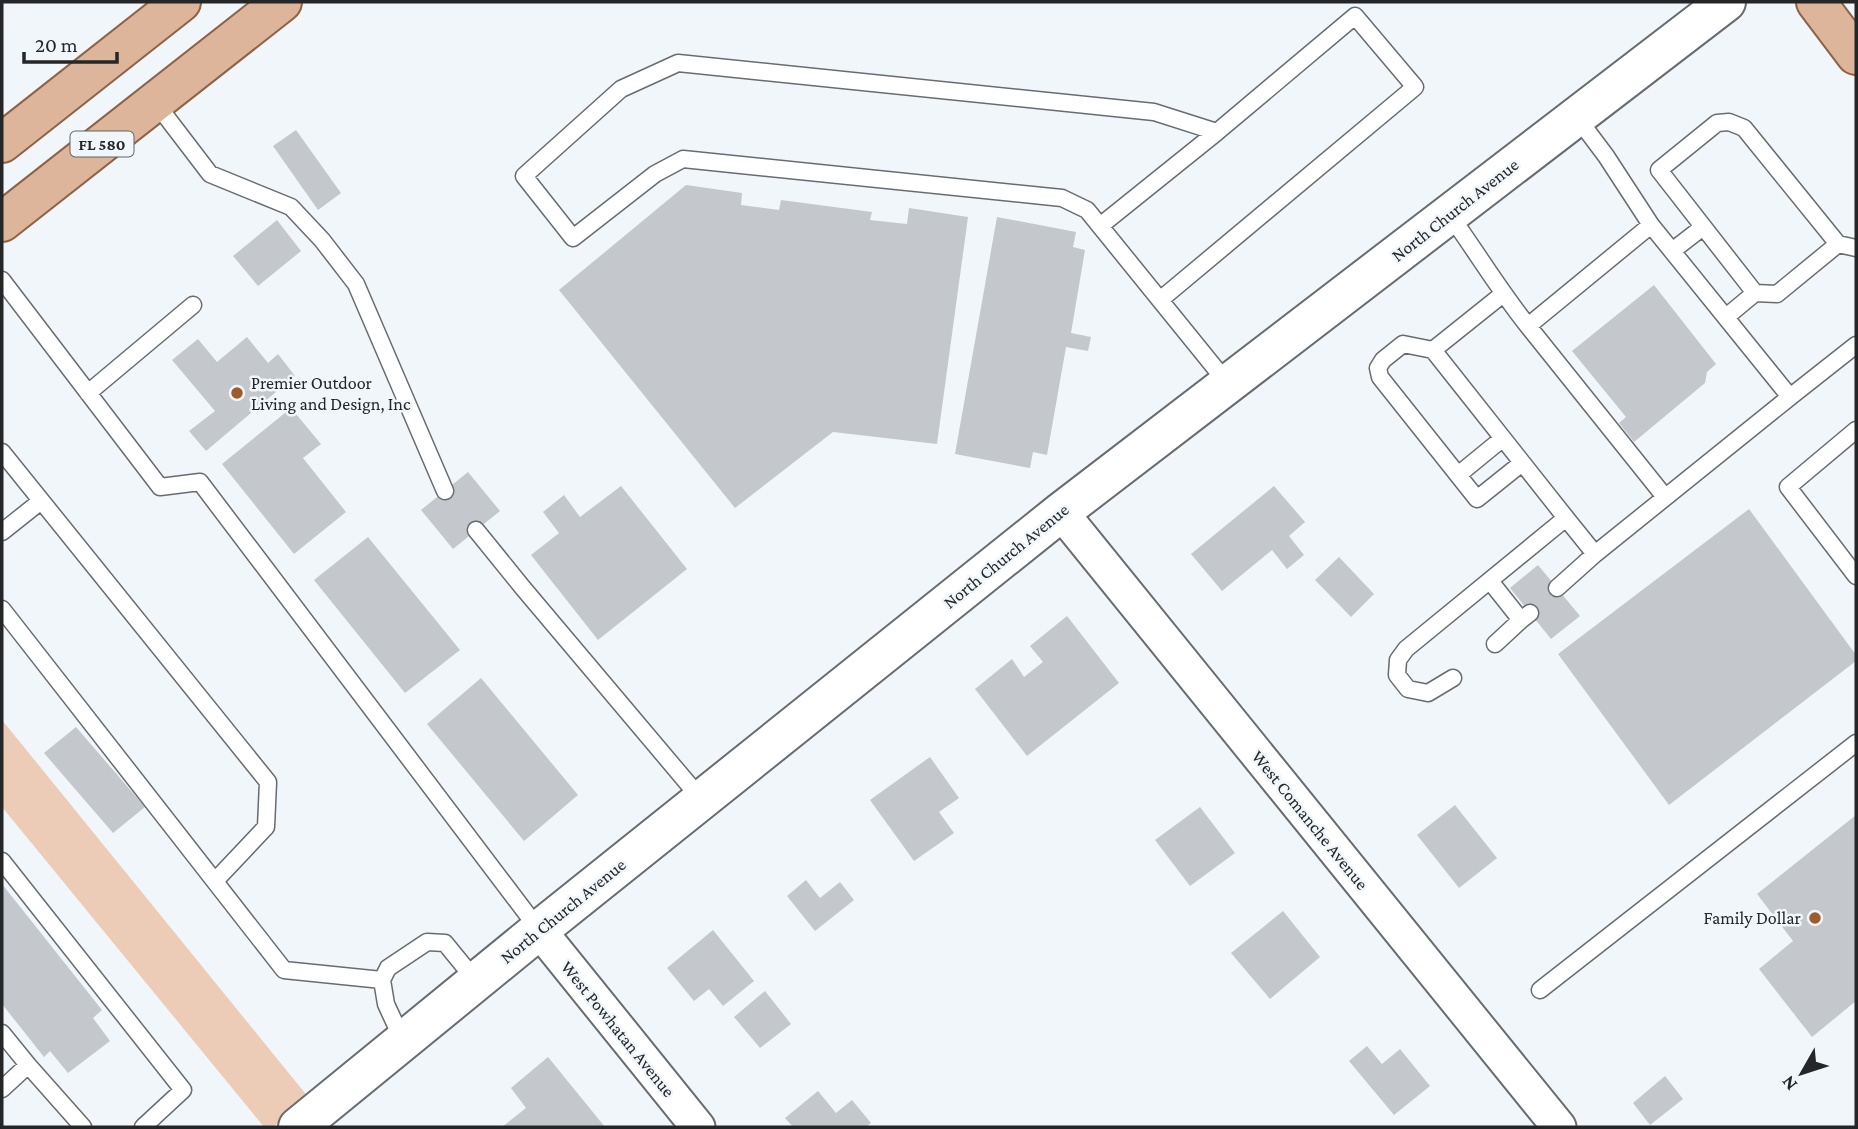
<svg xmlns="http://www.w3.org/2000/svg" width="1858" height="1129" font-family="'Crimson Pro',serif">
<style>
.green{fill:#edccb7}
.building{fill:#c4c8cc}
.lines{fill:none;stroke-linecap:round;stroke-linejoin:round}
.service-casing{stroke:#686c70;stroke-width:19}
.minor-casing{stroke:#686c70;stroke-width:37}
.tertiary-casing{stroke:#686c70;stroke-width:42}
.primary-casing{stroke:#8d6247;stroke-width:42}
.service{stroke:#fff;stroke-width:16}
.minor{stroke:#fff;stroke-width:33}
.tertiary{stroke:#fff;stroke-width:38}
.primary{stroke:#dcb59b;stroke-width:38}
.poi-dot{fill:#9e5b2b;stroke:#f1f6fa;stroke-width:2.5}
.labels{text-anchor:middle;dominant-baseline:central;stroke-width:5;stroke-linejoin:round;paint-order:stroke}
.shield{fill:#f1f6fa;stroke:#626466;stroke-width:2}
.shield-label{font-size:16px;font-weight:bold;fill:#242627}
.street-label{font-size:18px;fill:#242627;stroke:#f1f6fa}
.poi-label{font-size:18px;fill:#242627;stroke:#f1f6fa;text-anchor:start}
</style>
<rect width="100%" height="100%" fill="#f1f6fa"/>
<path class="green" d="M2 720 309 1098 273 1127H264L2 807Z"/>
<path class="building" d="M296 130 341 193 318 210 273 146Z
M686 185 742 193 741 205 779 210 781 200 872 212 870 220 907 224 909 208 968 217 937 444 833 432 735 508 559 290Z
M997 217 1076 232 1073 247 1085 250 1071 333 1091 337 1088 351 1066 347 1047 455 1033 452 1030 468 955 454Z
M277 220 301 251 258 286 233 256Z
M1654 285 1716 364 1707 372 1705 383 1634 442 1619 423 1626 417 1572 351Z
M247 337 268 363 278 354 295 376 206 451 189 431 215 411 172 360 198 339 217 362Z
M291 408 321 444 303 458 346 512 294 554 222 464Z
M468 472 500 511 453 549 421 510Z
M621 486 687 569 598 640 531 555 559 533 543 512 564 495 580 517Z
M1274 486 1305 522 1289 536 1304 555 1287 569 1272 550 1222 591 1191 554Z
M1749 509 1856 655V661L1669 805 1558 654Z
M368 537 460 650 405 693 314 580Z
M1339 557 1374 594 1351 617 1315 580Z
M1538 565 1580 616 1551 639 1510 588Z
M1067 616 1119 683 1027 756 975 689 1012 659 1024 677 1043 662 1030 646Z
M481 678 578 795 524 841 427 724Z
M76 727 145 807 113 833 44 753Z
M930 757 959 798 939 812 954 833 914 861 870 800Z
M1455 805 1497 858 1459 888 1417 835Z
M1200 807 1235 853 1190 886 1155 840Z
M1856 815V1001L1812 1037 1759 969 1793 941 1757 894Z
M806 880 820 898 840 882 854 900 815 931 787 896Z
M2 884 102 1010 93 1018 110 1041 68 1073 50 1051 44 1057 2 1004Z
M1283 911 1320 957 1270 999 1231 953Z
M713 930 754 981 723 1006 709 989 694 1001 667 968Z
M765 991 791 1024 760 1048 734 1017Z
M1367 1046 1382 1064 1400 1049 1430 1086 1394 1115 1349 1061Z
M548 1057 605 1127H502L526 1108 511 1088Z
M1665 1076 1683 1099 1650 1125 1633 1103Z
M818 1091 836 1113 852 1100 871 1123 866 1127H793L785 1118Z"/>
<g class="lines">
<defs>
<path id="service" d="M155 102 210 174 291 207 322 240 356 284 445 491
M1576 116 1606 156 1651 225
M1449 214C1476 251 1499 290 1528 326L1651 225 1790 397 1856 345
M1100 226 1217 132
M1838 244 1856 248
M1672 251 1703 227
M2 280 160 487 200 482 539 930
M1160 300 1415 87 1355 16 1217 132 1154 112 678 63 621 89 524 176 573 238 655 174 683 159 1062 198 1087 210 1228 384
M1726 317 1755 293 1777 294 1838 244 1744 128 1729 122 1717 123 1659 170 1755 293
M1528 326 1665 497
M1433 350 1403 344 1383 360 1378 368 1380 377 1477 499 1522 463
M88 393 193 305
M1856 430 1788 487 1856 576
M2 452 268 782 266 827 215 881
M1458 475 1502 439
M1566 518 1595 554
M476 530 523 588 701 799
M2 532 41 501
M1490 581 1521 620 1530 613
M1557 588 1595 554 1790 397
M2 609 284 970 382 980
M1495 644 1521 620
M1453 678 1428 693 1408 689 1397 675 1398 660 1406 649 1566 518 1433 350 1503 294
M2 861 183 1090 143 1127
M1540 990 1856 743
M2 1033 28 1065
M403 1041 386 1004 382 980 388 968 427 942 445 943 476 981
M2 1089 28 1065 83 1127"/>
<path id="minor" d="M1061 512 1559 1127
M539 930 698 1127"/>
<path id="tertiary" d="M298 1127 539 930 1061 512 1726 2"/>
<path id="primary" d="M1816 2 1856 55
M2 143 181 2
M2 222 282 2"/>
</defs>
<use href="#service" class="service-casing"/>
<use href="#minor" class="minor-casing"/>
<use href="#tertiary" class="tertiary-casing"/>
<use href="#primary" class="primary-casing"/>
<use href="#service" class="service"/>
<use href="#minor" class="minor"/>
<use href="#tertiary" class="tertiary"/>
<use href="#primary" class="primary"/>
</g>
<g class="poi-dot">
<circle cx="237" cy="393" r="7"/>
<circle cx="1815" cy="918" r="7"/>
</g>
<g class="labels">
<rect class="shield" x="70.5" y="131.5" width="63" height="25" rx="5"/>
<g class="shield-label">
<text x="102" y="144">FL 580</text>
</g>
<g class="street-label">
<text transform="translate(1455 210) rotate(-38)">North Church Avenue</text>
<text transform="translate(1006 556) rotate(-39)">North Church Avenue</text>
<text transform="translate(1310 820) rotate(51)">West Comanche Avenue</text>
<text transform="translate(563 911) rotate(-39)">North Church Avenue</text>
<text transform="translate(618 1029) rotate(51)">West Powhatan Avenue</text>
</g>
<g class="poi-label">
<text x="251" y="383">Premier Outdoor<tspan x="251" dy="21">Living and Design, Inc</tspan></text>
<text x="1801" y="918" text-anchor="end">Family Dollar</text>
</g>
</g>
<rect width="1858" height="1129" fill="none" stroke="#242627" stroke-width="7"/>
<g transform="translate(1802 1073) rotate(231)" stroke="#f1f6fa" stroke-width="5" paint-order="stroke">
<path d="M0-5L12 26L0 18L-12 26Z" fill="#242627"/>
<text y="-10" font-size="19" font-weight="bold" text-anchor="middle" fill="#242627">N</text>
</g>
<path d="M24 52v10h93v-10" fill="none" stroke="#242627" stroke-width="3.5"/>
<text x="35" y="52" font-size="21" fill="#242627" stroke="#f1f6fa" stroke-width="5" paint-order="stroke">20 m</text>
</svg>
